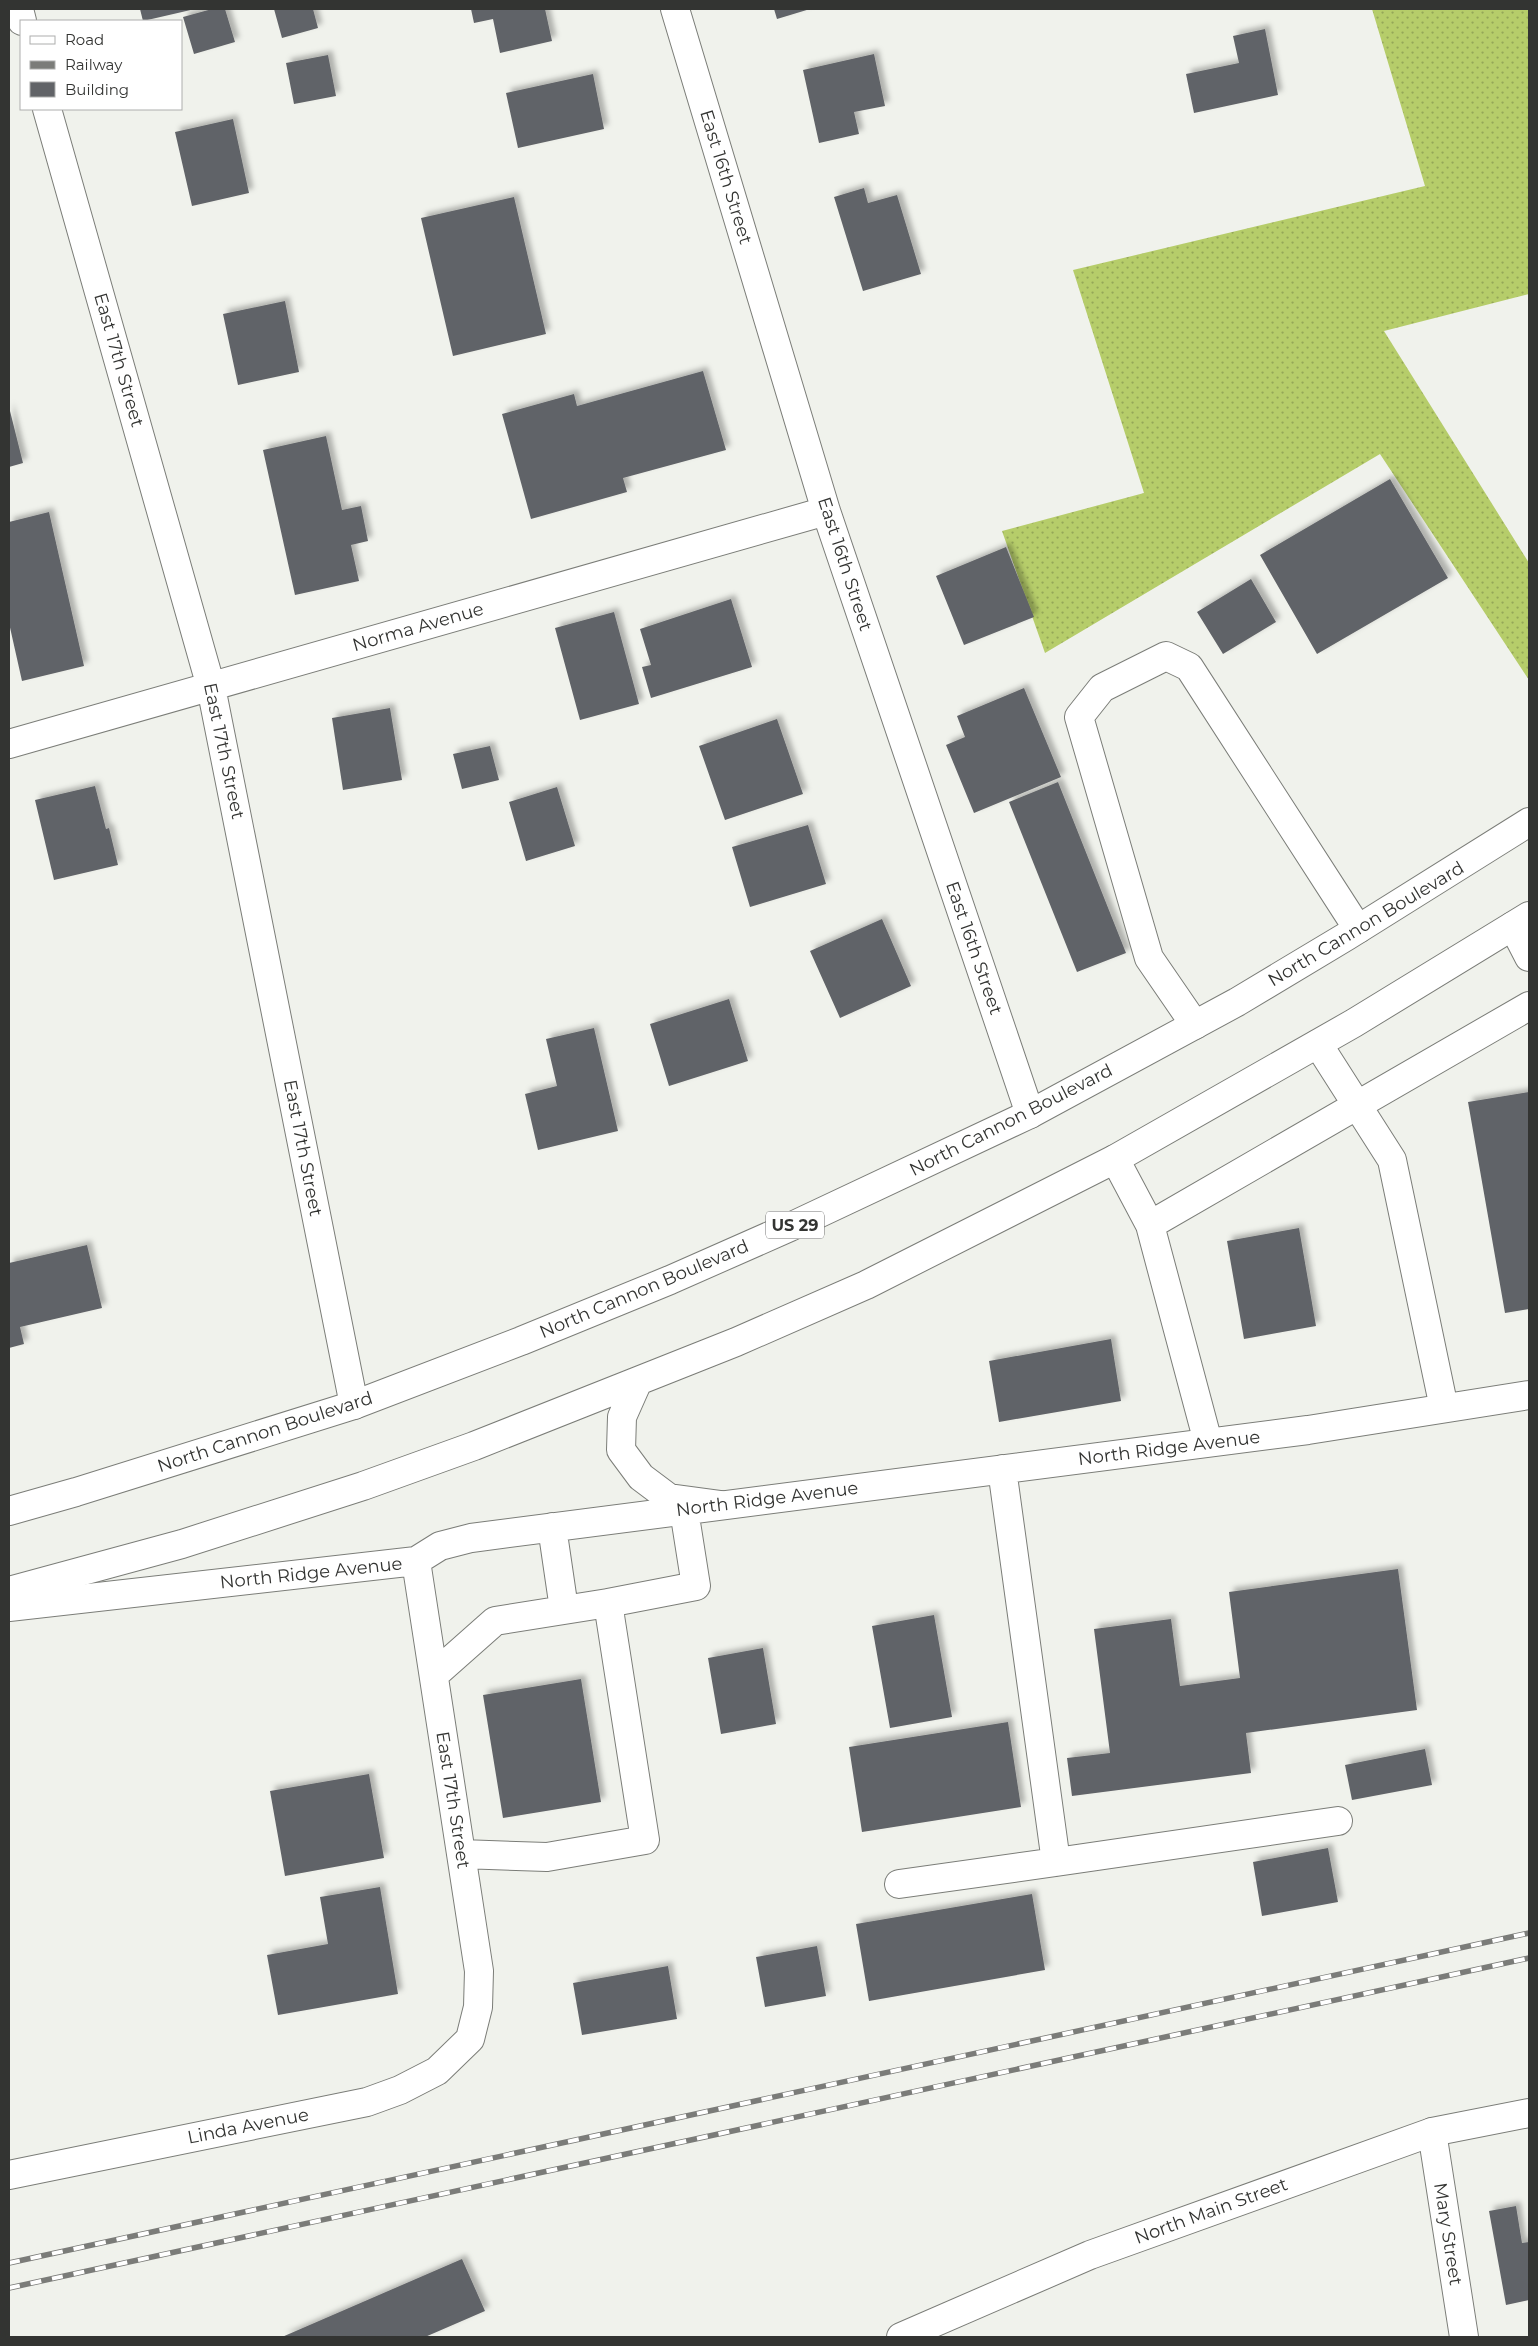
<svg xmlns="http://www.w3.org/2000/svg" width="1538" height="2346" font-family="Montserrat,sans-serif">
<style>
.grass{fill:url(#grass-dots)}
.building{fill:#616367;filter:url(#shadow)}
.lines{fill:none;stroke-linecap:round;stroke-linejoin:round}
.minor-casing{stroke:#7b7d78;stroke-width:30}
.major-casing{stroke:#7b7d78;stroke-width:30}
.minor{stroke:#fff;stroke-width:28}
.major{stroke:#fff;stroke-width:28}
.rail-casing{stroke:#7b7c79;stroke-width:5.5}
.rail{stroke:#fff;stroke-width:4;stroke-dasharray:11;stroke-linecap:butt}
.labels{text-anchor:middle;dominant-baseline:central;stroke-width:5;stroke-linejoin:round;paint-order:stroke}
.shield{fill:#fff;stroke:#707170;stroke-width:1}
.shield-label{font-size:16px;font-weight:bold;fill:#333432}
.street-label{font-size:18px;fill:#333432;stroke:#fff}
</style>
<defs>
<pattern id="grass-dots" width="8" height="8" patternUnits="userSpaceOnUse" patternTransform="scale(1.25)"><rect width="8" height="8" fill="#b6cd6a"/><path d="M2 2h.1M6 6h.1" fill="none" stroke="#95a758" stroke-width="1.8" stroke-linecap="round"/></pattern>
<filter id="shadow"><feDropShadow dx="4.5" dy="-4.5" stdDeviation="2.5" flood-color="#0004"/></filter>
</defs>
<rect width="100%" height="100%" fill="#f0f2ec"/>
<path class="grass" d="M1372 9H1529V294L1384 331 1529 563V680L1380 454 1045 653 1002 531 1144 493 1073 270 1425 186Z"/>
<path class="building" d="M140 9H195L143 21Z
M212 9H225L235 42 194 54 183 17Z
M274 9H313L318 28 282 38Z
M471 9H545L552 41 500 53 493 19 474 23Z
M774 9H810L777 19Z
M1265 29 1278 95 1194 113 1186 74 1239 63 1233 36Z
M874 54 885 106 854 112 859 134 819 143 803 70Z
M328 55 336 96 294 104 286 63Z
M593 74 604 129 518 148 506 93Z
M233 119 249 193 192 206 175 132Z
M864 188 868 203 897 195 921 274 863 291 834 197Z
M514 197 546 334 453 356 421 218Z
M285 301 299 372 238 385 223 314Z
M703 371 726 450 623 478 627 492 531 519 502 414 574 394 577 406Z
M9 407 23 463 9 467Z
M326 436 342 510 361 506 368 541 351 545 359 581 295 595 263 450Z
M1390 479 1448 578 1317 654 1260 555Z
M49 512 84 666 22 681 9 623V522Z
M1006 547 1034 617 964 645 936 576Z
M1251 579 1276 622 1223 654 1197 612Z
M731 599 752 667 651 698 642 667 651 665 640 629Z
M614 612 639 704 580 720 555 628Z
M1024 688 1061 777 974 813 946 745 965 737 957 716Z
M390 708 402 780 343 790 332 718Z
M777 719 803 794 725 820 699 746Z
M490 746 499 780 462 789 453 754Z
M1058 782 1126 953 1077 972 1009 802Z
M95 786 106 829 109 828 118 865 54 880 35 800Z
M557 787 575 846 526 861 509 802Z
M808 825 826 884 750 907 732 847Z
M882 919 911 986 840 1018 810 951Z
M729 999 748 1061 669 1086 650 1024Z
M594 1028 618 1131 538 1150 525 1094 557 1086 546 1039Z
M1529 1092V1309L1505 1313 1468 1102Z
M1299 1228 1316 1326 1244 1339 1227 1241Z
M87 1245 102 1308 20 1327 24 1344 9 1348V1263Z
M1111 1339 1121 1401 999 1422 989 1361Z
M1398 1569 1417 1710 1246 1733 1251 1773 1072 1796 1067 1758 1110 1753 1094 1629 1171 1619 1180 1686 1240 1678 1229 1592Z
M934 1615 952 1717 890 1728 872 1626Z
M763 1648 776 1724 721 1734 708 1658Z
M581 1679 601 1802 503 1818 483 1695Z
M1008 1722 1021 1807 862 1832 849 1747Z
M1425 1749 1432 1785 1352 1800 1345 1765Z
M369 1774 384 1858 285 1876 270 1791Z
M1328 1848 1338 1902 1262 1916 1253 1862Z
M380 1887 398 1994 278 2015 267 1955 328 1944 320 1897Z
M1032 1894 1045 1970 869 2001 856 1924Z
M817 1946 826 1996 765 2007 756 1957Z
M668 1966 677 2019 582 2035 573 1983Z
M1516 2206 1522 2243 1529 2242V2300L1506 2305 1489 2211Z
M462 2259 485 2311 425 2337H282Z"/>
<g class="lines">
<defs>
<path id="minor" d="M19 9 22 21
M675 9 826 511 1030 1114
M47 109 211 687 354 1405
M9 744 826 511
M1513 926 1529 957
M1195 1025 1149 958 1079 717 1102 688 1166 656 1189 667 1358 929
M1318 1044 1392 1160 1444 1408
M1115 1159 1150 1225 1529 1006
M1150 1225 1208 1442
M552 1527 564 1609
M608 1603 696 1586 684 1510
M9 1607 416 1561 440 1546 471 1538 1308 1430 1529 1395
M434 1675 495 1621 608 1603 645 1840 547 1857 461 1854
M1056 1862 1338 1821
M899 1884 1056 1862 1002 1469
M1432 2132 1464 2337
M9 2175 367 2102 400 2090 437 2071 470 2039 478 2007 479 1971 416 1561"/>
<path id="major" d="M638 1381 622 1417 621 1450 641 1477 669 1498 721 1505
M9 1511 76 1492 354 1405 521 1341 670 1280 790 1227 1030 1114 1237 1002 1347 936 1529 822
M9 1591 182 1544 363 1486 474 1446 736 1342 866 1285 1115 1159 1354 1023 1529 916
M901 2337 1090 2255 1432 2132 1529 2113"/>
</defs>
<use href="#minor" class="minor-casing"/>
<use href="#major" class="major-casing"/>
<use href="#minor" class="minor"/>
<use href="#major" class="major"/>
<defs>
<path id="rail" d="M9 2263 1529 1933
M9 2288 1529 1958"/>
</defs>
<use href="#rail" class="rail-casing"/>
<use href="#rail" class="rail"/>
</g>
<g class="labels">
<rect class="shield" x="766" y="1211.5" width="58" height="27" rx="4"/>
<g class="shield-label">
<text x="795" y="1225">US 29</text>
</g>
<g class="street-label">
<text transform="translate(726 177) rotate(73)">East 16th Street</text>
<text transform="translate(119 360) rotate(74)">East 17th Street</text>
<text transform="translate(845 564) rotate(72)">East 16th Street</text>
<text transform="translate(418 627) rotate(-16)">Norma Avenue</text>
<text transform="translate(224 751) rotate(78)">East 17th Street</text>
<text transform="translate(1366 924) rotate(-31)">North Cannon Boulevard</text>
<text transform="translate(974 948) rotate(71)">East 16th Street</text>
<text transform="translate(1011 1120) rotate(-27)">North Cannon Boulevard</text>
<text transform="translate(303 1148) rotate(79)">East 17th Street</text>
<text transform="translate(644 1289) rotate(-23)">North Cannon Boulevard</text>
<text transform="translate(265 1432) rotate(-18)">North Cannon Boulevard</text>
<text transform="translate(1169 1448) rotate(-7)">North Ridge Avenue</text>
<text transform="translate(767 1499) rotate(-7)">North Ridge Avenue</text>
<text transform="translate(311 1573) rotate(-6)">North Ridge Avenue</text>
<text transform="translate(453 1800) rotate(81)">East 17th Street</text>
<text transform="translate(248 2126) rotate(-11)">Linda Avenue</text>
<text transform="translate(1211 2211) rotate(-20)">North Main Street</text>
<text transform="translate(1448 2234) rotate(81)">Mary Street</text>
</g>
</g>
<rect width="1538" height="2346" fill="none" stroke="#333432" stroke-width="20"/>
<rect x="20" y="20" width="162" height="90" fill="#ffffff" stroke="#adaead"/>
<rect x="30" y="36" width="25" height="8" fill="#ffffff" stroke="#adaead"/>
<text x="65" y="45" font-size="15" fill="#333432">Road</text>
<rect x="30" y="61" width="25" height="8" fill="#7b7c79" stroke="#adaead"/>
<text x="65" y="70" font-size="15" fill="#333432">Railway</text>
<rect x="30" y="82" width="25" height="15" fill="#616367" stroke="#adaead"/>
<text x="65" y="95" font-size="15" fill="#333432">Building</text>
</svg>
